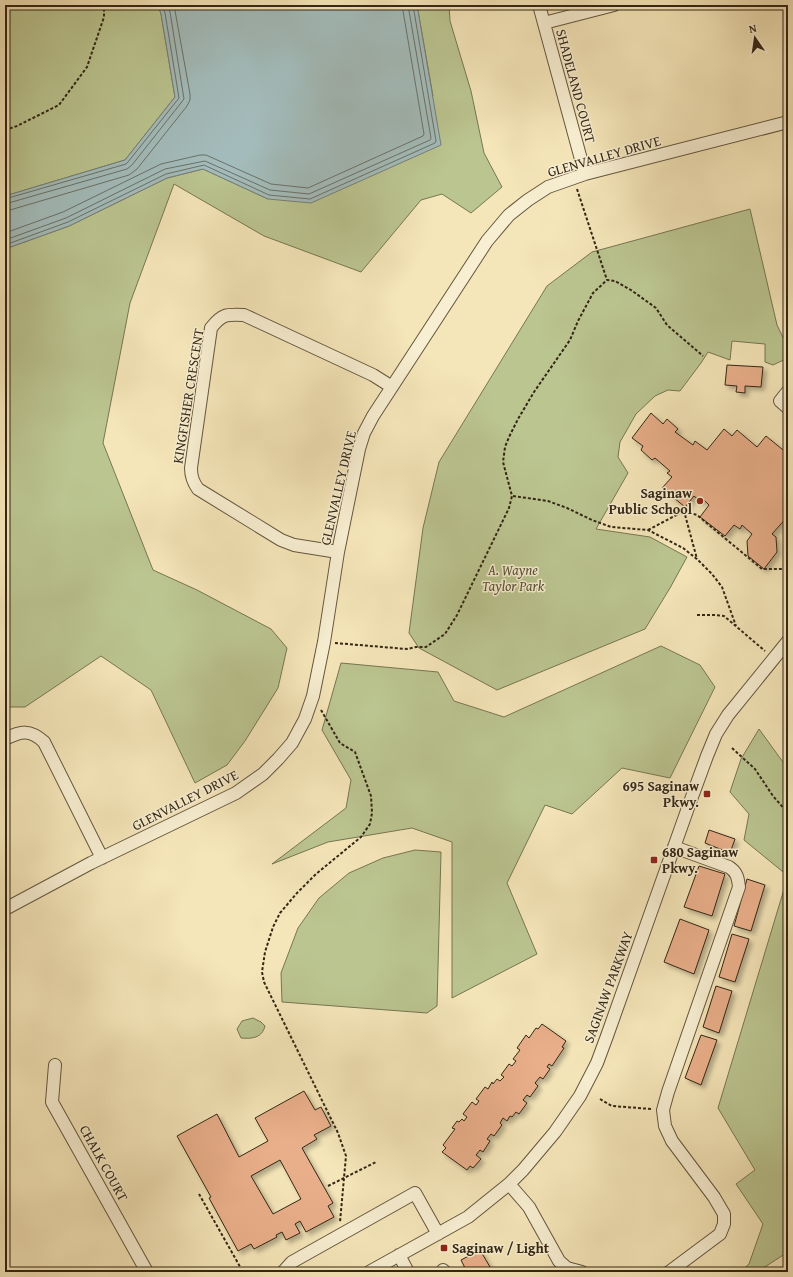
<svg xmlns="http://www.w3.org/2000/svg" width="793" height="1277" font-family="'Gentium Book Plus',serif">
<style>
.green{fill:#bbc590;stroke:#777652}
.water{fill:#a3bcbb;stroke:#768079}
.lines{fill:none;stroke-linecap:round;stroke-linejoin:round}
.shore{stroke:#6b7168;stroke-width:1}
.building{fill:#e9af8a;stroke:#332615;fill-rule:evenodd;filter:url(#shadow)}
.minor-casing{stroke:#64563e;stroke-width:14}
.path{stroke:#332615;stroke-width:2;stroke-dasharray:3 2;stroke-linecap:butt}
.minor{stroke:#f8efd2;stroke-width:12}
.poi-dot{fill:#8f2418;stroke:#f8efd2;stroke-width:1.5}
.labels{text-anchor:middle;dominant-baseline:central;stroke-width:3;stroke-linejoin:round;paint-order:stroke}
.street-label{font-size:14px;fill:#332615;stroke:#f8efd2}
.poi-label{font-size:14px;font-weight:bold;fill:#332615;stroke:#f8efd2;text-anchor:end}
.park-label{font-size:14px;font-style:italic;fill:#554e34;stroke:#f8efd2}
</style>
<defs>
<filter id="shadow"><feDropShadow dx="3.5" dy="3.5" stdDeviation="2" flood-color="#0004"/></filter>
</defs>
<rect width="100%" height="100%" fill="#f5e6b9"/>
<filter id="stains"><feTurbulence type="fractalNoise" baseFrequency=".005" numOctaves="4"/><feColorMatrix values="0 0 0 0 .2 0 0 0 0 .09 0 0 0 0 .02 0 0 0 .5 -.17"/></filter>
<radialGradient id="worn" r=".72"><stop offset=".6" stop-color="#630" stop-opacity="0"/><stop offset="1" stop-color="#630" stop-opacity=".3"/></radialGradient>
<path class="green" d="M5 5H158L161 14 175 97 125 160 5 196Z
M417 5H449L450 21 471 91 484 153 502 187 471 213 442 194 421 200 361 272 264 236 174 184 130 303 103 443 153 570 197 590 271 629 287 648 278 688 245 741 227 765 195 783 151 690 101 656 25 707H5V249L69 226 167 178 203 169 268 199 433 96Z
M750 209 777 325 788 348V358L773 365 765 362V344L732 341 730 360 708 352 701 363 680 391 668 390 655 396 636 414 620 442 618 457 628 473 596 529 650 537 687 557 670 588 645 629 497 690 419 648 409 633 423 528 439 462 547 286 592 252Z
M661 646 700 665 715 687 670 778 622 768 572 814 545 805 507 883 537 954 452 998V842L412 828 328 842 272 864 346 808 351 780 322 730 341 663 438 672 454 701 504 717Z
M759 729 788 769V876L744 840 749 814 730 792 741 759Z
M415 850 441 852 437 1006 427 1013 282 1002 281 973 298 928 319 898 349 873 383 858Z
M788 876V1252L757 1272H740L749 1264 763 1224 736 1184 755 1170 718 1108Z
M253 1018 261 1022 265 1026C262 1038 252 1039 241 1038L237 1029 242 1021Z"/>
<path class="water" d="M158 5H417L441 145 311 203 268 199 203 169 167 178 69 226 5 249V196L125 160 175 97 161 14Z"/>
<g class="lines">
<path class="shore" d="M5 199 126 164 128 162 179 98 165 13 162 5
M5 204 127 169 132 165 184 99 170 12 168 5
M5 210H10L129 175 137 169 187 106 190 100V94L174 5
M5 233 63 212 161 164 200 155H206L271 184 308 188 423 136 424 134 402 5
M5 240 66 218 165 169 205 161 270 190 309 194 430 140 431 138 408 5
M5 245 68 222 166 174 204 165 269 195 310 199 435 143 436 141 413 5"/>
</g>
<path class="building" d="M727 365 763 367 761 387 745 386V393L736 392 737 386 725 385Z
M651 413 663 424 667 419 678 429 675 432 693 445 695 441 707 450 724 429 732 436 737 430 757 447 766 436 788 454V516L772 534 776 537 777 552 764 569 748 556 747 541 752 534 742 525 740 529 734 525 725 536 700 517 709 505 703 499 701 502 694 496 685 507 662 488 672 477 667 473 670 471 655 458 652 460 641 450 643 446 632 438Z
M709 830 735 839 730 853 705 843Z
M699 866 725 874 712 916 684 907Z
M747 879 765 885 751 931 734 926Z
M680 919 709 930 694 974 664 962Z
M732 934 749 939 735 982 719 977Z
M716 986 732 991 719 1033 703 1027Z
M542 1024 566 1041 562 1047 564 1048 552 1066 549 1064 547 1067 550 1069 543 1079 540 1077 535 1083 538 1086 530 1097 527 1095 523 1100 527 1103 519 1114 516 1112 512 1117 510 1116 507 1121 503 1118 500 1123 502 1125 494 1136 491 1134 487 1139 490 1141 483 1152 480 1150 476 1155 481 1159 473 1168 470 1166 467 1170 442 1152 446 1148 443 1145 455 1129 452 1128 457 1121 459 1122 462 1119 464 1121 467 1117 463 1114 472 1102 476 1105 479 1101 476 1099 485 1087 488 1089 492 1082 493 1084 497 1079 500 1081 504 1077 501 1075 509 1064 512 1066 516 1061 513 1059 520 1050 517 1048 526 1035 529 1038 536 1028 538 1029Z
M701 1035 717 1040 701 1085 685 1078Z
M304 1091 315 1110 321 1107 331 1126 314 1135 317 1139 302 1148 333 1203 328 1206 334 1217 306 1232 300 1221 295 1224 300 1233 286 1240 282 1232 276 1235 277 1237 254 1249 251 1244 238 1251 209 1198 211 1197 177 1136 217 1114 239 1157 268 1141 255 1118ZM280 1160 301 1199 273 1214 251 1176Z
M480 1250 493 1272H467L461 1260Z"/>
<g class="lines">
<defs>
<path id="minor" d="M539 5 585 174
M544 23 614 5
M788 391 780 401 788 408
M338 552 294 545 281 540 198 489C193 482 191 477 191 468L211 328C222 314 226 314 244 315L373 375 392 387
M5 739C21 731 30 729 44 742L102 858
M5 909 91 863 236 793 263 774 278 759 292 743 305 719 313 696 324 642 338 552 359 449 364 433 373 416 487 241 509 215 528 200 548 187 585 174 788 122
M55 1065 52 1102 147 1272
M509 1184 529 1207 559 1261 567 1268 582 1272
M399 1255 408 1272
M443 1270 445 1272
M283 1272 292 1262 415 1193 438 1234
M369 1272 468 1217 509 1184 523 1170 555 1132 580 1096 597 1063 607 1036 689 805 707 756 716 734 728 715 788 641
M669 1272 720 1234 724 1224V1214L714 1197 672 1141 665 1126 663 1110 668 1092 739 887C738 878 737 872 729 867L674 847"/>
</defs>
<use href="#minor" class="minor-casing"/>
<path class="path" d="M5 130 17 126 59 105 87 67 104 17V5
M577 189 607 280
M513 496 548 501 567 508 592 520 611 527 648 530 683 548 698 560 712 574 722 587 736 626
M684 511 697 515 762 569H788
M648 530 684 511 697 559
M697 615H714L724 616 765 651
M335 643 407 649 416 647H426L445 634 457 615 509 508 512 496 503 462 505 447 509 437 518 419 534 392 570 340 578 321 593 293 607 280 615 281 631 290 656 308 667 325 703 356
M321 710 340 743 355 752 371 796 372 813 370 824 361 837 316 874 297 893 280 913 273 927 265 952 262 972 264 982 338 1133 346 1156 340 1222
M732 748 755 769 773 796 788 813
M600 1099 612 1106 651 1109
M328 1186 376 1162
M199 1194 243 1272"/>
<use href="#minor" class="minor"/>
</g>
<g class="poi-dot">
<circle cx="700" cy="501" r="4"/>
<rect x="703" y="790" width="8" height="8" rx="2"/>
<rect x="650" y="856" width="8" height="8" rx="2"/>
<rect x="440" y="1244" width="8" height="8" rx="2"/>
</g>
<g class="labels">
<g class="street-label">
<text transform="translate(576 86) rotate(75)">SHADELAND COURT</text>
<text transform="translate(604 156) rotate(-16)">GLENVALLEY DRIVE</text>
<text transform="translate(188 396) rotate(-81)">KINGFISHER CRESCENT</text>
<text transform="translate(338 488) rotate(-77)">GLENVALLEY DRIVE</text>
<text transform="translate(185 800) rotate(-27)">GLENVALLEY DRIVE</text>
<text transform="translate(608 987) rotate(-70)">SAGINAW PARKWAY</text>
<text transform="translate(104 1163) rotate(61)">CHALK COURT</text>
</g>
<g class="poi-label">
<text x="692" y="493">Saginaw<tspan x="692" dy="16">Public School</tspan></text>
<text x="699" y="786">695 Saginaw<tspan x="699" dy="16">Pkwy.</tspan></text>
<text x="662" y="852" text-anchor="start">680 Saginaw<tspan x="662" dy="16">Pkwy.</tspan></text>
<text x="452" y="1248" text-anchor="start">Saginaw / Light</text>
</g>
<g class="park-label">
<text x="513" y="570">A. Wayne<tspan x="513" dy="16">Taylor Park</tspan></text>
</g>
</g>
<rect width="793" height="1277" fill="none" stroke="#f5e6b9" stroke-width="20"/>
<rect x="6" y="6" width="781" height="1265" fill="none" stroke="#332615" stroke-width="2"/>
<rect x="10" y="10" width="773" height="1257" fill="none" stroke="#332615"/>
<g transform="translate(755 38) rotate(347)" stroke="#f8efd2" stroke-width="3" paint-order="stroke">
<path d="M0-3L7 15L0 10L-7 15Z" fill="#332615"/>
<text y="-6" font-size="11" font-weight="bold" text-anchor="middle" fill="#332615">N</text>
</g>
<rect width="100%" height="100%" filter="url(#stains)"/>
<rect width="100%" height="100%" fill="url(#worn)"/>
</svg>
